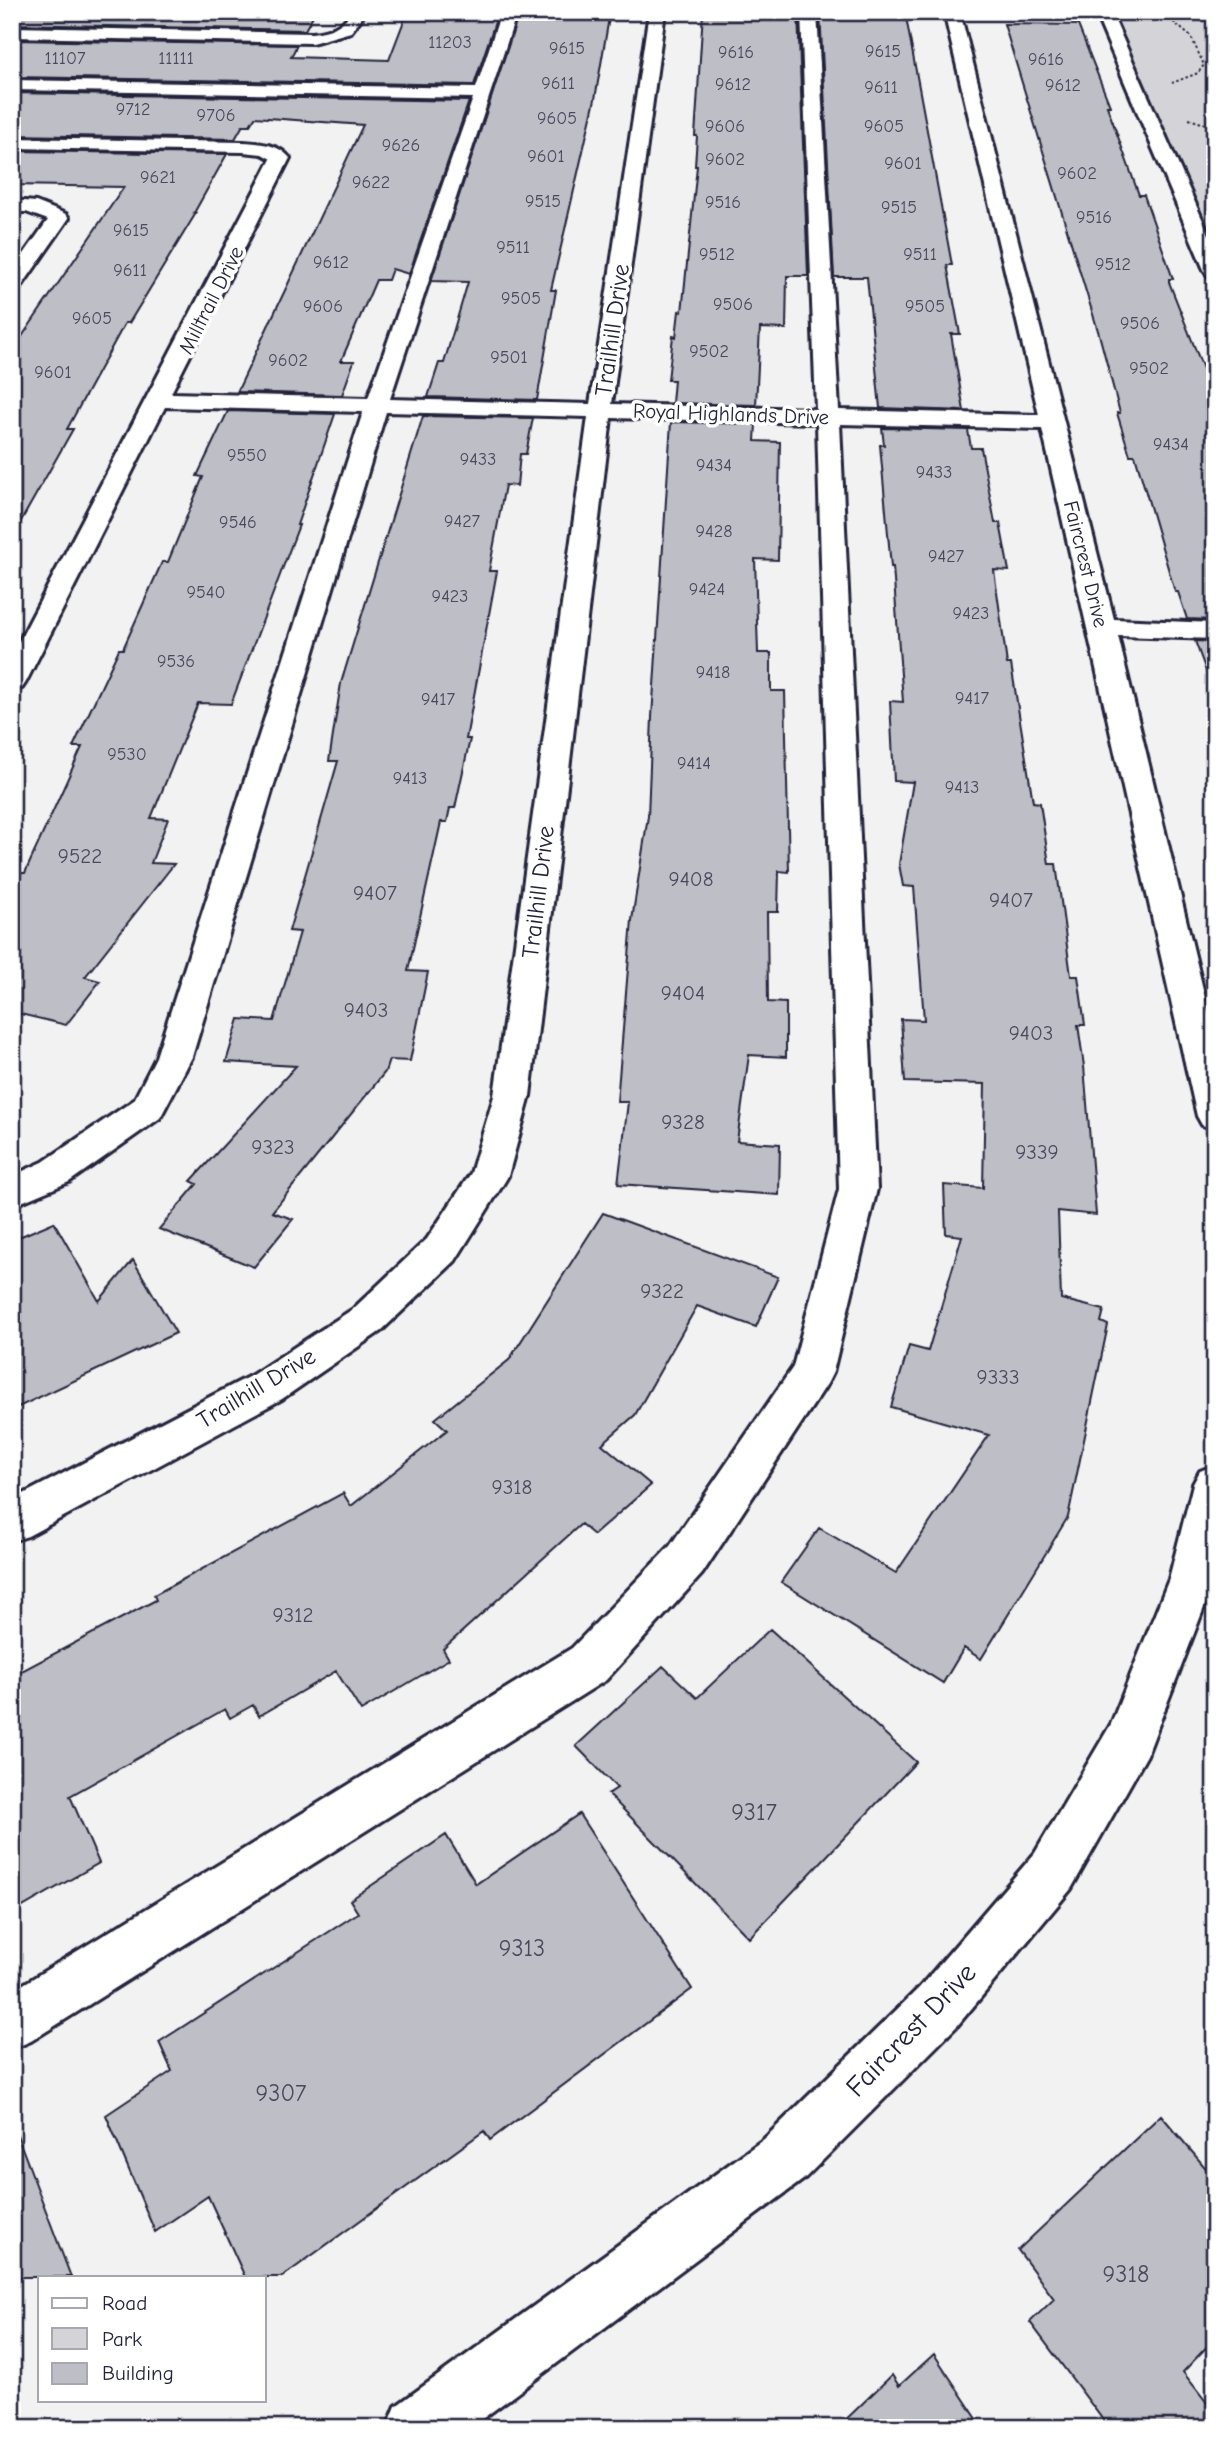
<svg xmlns="http://www.w3.org/2000/svg" width="1227" height="2440" font-family="'Comic Neue',sans-serif">
<style>
.green{fill:#d3d3d8;stroke:#7a7a8a;stroke-width:2}
.building{fill:#bebec6;stroke:#22223b;stroke-width:2}
.lines{fill:none;stroke-linecap:round;stroke-linejoin:round}
.minor-casing{stroke:#22223b;stroke-width:6}
.path{stroke:#22223b;stroke-width:2;stroke-dasharray:2.5 2.5;stroke-linecap:butt}
.minor{fill:#fff;fill-rule:evenodd}
.labels{text-anchor:middle;dominant-baseline:central;stroke-width:7;stroke-linejoin:round;paint-order:stroke}
.far-number-label{font-size:18px;fill:#49495e}
.far-street-label{font-size:21px;fill:#22223b;stroke:#fff}
.number-label{font-size:21px;fill:#49495e}
.street-label{font-size:24px;fill:#22223b;stroke:#fff}
.near-number-label{font-size:24px;fill:#49495e}
.near-street-label{font-size:28px;fill:#22223b;stroke:#fff}
</style>
<rect width="100%" height="100%" fill="#f2f2f3"/>
<filter id="ink" filterUnits="userSpaceOnUse"><feTurbulence type="fractalNoise" baseFrequency=".0143" numOctaves="2"/><feDisplacementMap in="SourceGraphic" scale="14" xChannelSelector="R" yChannelSelector="G"/><feConvolveMatrix kernelMatrix="1 2 1 2 8 2 1 2 1" color-interpolation-filters="sRGB"/></filter>
<g filter="url(#ink)">
<path class="green" d="M1100 12H1212L1215 18V281Z"/>
<path class="building" d="M12 12H315L305 30 12 24Z
M610 12 595 99 551 290H556L537 400 428 397 439 363H444L468 282 431 281 519 13Z
M703 12H798L808 276H787L786 329 760 328 756 405 672 403 674 380H668L673 336 676 337 679 311 682 312 697 166H695L697 136H695Z
M820 12H905L952 265H947L960 334H951L964 411 880 408 867 277H834Z
M407 13H498L474 85 12 77V40L297 45 291 57 389 60Z
M1004 24 1078 25 1110 106H1107L1139 195H1144L1173 279H1169V282L1215 399V620L1187 619 1178 592H1175L1135 455H1130L1117 413H1120L1099 334Z
M12 93 469 101 409 274 392 269 388 280H376L341 361H354L342 395 237 392 363 125 255 117 250 125H243L235 139 12 135Z
M12 151 227 154 194 213H196L129 323H125L67 429H73L12 537V351L124 187 12 185Z
M228 411 335 414 297 525H299L231 704 198 703 151 818 168 819 151 863 174 864 85 977 100 981 66 1025 12 1012V873H25L82 747H73L119 649H123L162 562H168L203 477 197 476Z
M423 416 533 418 526 454H520L517 486 505 485 489 571H497L466 739H470L455 808H450L447 822H441L408 971 428 972 410 1061 389 1060 385 1072 272 1212 293 1219 254 1267 159 1229 197 1184 191 1181 296 1066 226 1062 239 1019 274 1021 300 932 289 931 338 761H329L341 683Z
M671 422 756 424 755 441 780 442 778 560 755 559 758 653H771V691H785L789 872 779 871 778 912H767L768 1002 786 1003V1057L749 1055 737 1141 780 1144 779 1195 618 1184 628 1102H617L632 920 648 816 652 717Z
M882 428 968 430 971 448H981L995 523H1000L1009 571 994 570 1007 664H1011L1033 802 1040 803 1049 864H1056L1071 976H1078L1085 1025H1078L1084 1066 1096 1215 1058 1211 1061 1299 1104 1310 1101 1322 1108 1325 1068 1517 981 1659 964 1648 943 1683 781 1582 819 1528 896 1573 989 1435 891 1407 909 1346 928 1351 962 1236 946 1234 944 1185 983 1188 985 1084 905 1082 901 1019 924 1020 914 887 903 886 899 864 913 782 894 781 890 701 903 702 893 567H891L880 445H884Z
M1195 641 1215 642V678L1209 679Z
M603 1213 778 1277 756 1327 697 1306 635 1415 602 1444 651 1485 594 1535 581 1524 443 1649 449 1659 361 1711 336 1671 259 1716 253 1705 230 1718 225 1709 70 1796 99 1863 12 1913V1676L156 1600 154 1595 343 1493 351 1506 447 1430 435 1419 509 1360Z
M54 1222 99 1301 133 1260 176 1333 12 1410V1240Z
M770 1629 916 1762 749 1938 608 1794 617 1788 576 1746 663 1666 697 1698Z
M579 1814 692 1989 490 2140 484 2131 282 2277H245L208 2196 155 2232 106 2115 172 2071 159 2042 358 1913 350 1900 446 1835 476 1884Z
M1161 2115 1215 2179V2338L1183 2372 1215 2413V2428H1109L1030 2322 1054 2299 1018 2250Z
M16 2132 71 2277H12V2133Z
M934 2354 983 2428H837L892 2375 899 2386Z"/>
<g class="lines">
<defs>
<path id="minor" d="M351 12H366L351 32 312 43 12 37V27L312 33C329 31 342 27 351 12Z
M501 12H517L390 399 590 404 649 12H665L612 404 816 409 801 12H817L839 410 1039 415 944 12H960L1114 619 1215 623V639L1118 636 1215 1039V1129L1202 1125 1197 1116 1042 429 840 424 877 1189 833 1372 827 1384 702 1574 606 1680 31 2041 12 2049V1991L572 1648 670 1546 793 1367 839 1189 817 423 611 418 530 1096 508 1176 502 1186 455 1261 381 1331 282 1399 28 1536 12 1541V1500L252 1375 353 1309 427 1239 471 1173 494 1096 588 417 386 412 192 1057 160 1118 69 1182 12 1206V1176L43 1162 134 1100 156 1057 363 412 165 407 26 682 22 688 12 690V655L271 159 262 154 243 152 12 148V138L243 142C260 143 279 144 290 158L171 393 368 398 473 98 12 90V80L476 88Z
M1095 12H1111L1215 248V278L1208 276 1205 272Z
M12 200 36 202 66 214 69 218 19 290 12 292V271L48 220 26 212H12Z
M1215 1465V1579L1147 1755 1071 1889 957 2026 804 2179 470 2428H387L396 2406 764 2139 919 1988 1035 1853 1111 1724 1169 1579 1193 1484 1200 1471Z"/>
</defs>
<use href="#minor" class="minor-casing"/>
<path class="path" d="M1162 12 1191 37 1204 65 1198 73 1172 83
M1189 119 1215 127"/>
<use href="#minor" class="minor"/>
</g>
</g>
<g class="labels">
<g class="far-number-label">
<text x="450" y="42">11203</text>
<text x="567" y="48">9615</text>
<text x="883" y="51">9615</text>
<text x="736" y="52">9616</text>
<text x="65" y="58">11107</text>
<text x="176" y="58">11111</text>
<text x="1046" y="59">9616</text>
<text x="558" y="83">9611</text>
<text x="733" y="84">9612</text>
<text x="1063" y="85">9612</text>
<text x="881" y="87">9611</text>
<text x="133" y="109">9712</text>
<text x="216" y="115">9706</text>
<text x="557" y="118">9605</text>
<text x="725" y="126">9606</text>
<text x="884" y="126">9605</text>
<text x="401" y="145">9626</text>
<text x="546" y="156">9601</text>
<text x="725" y="159">9602</text>
<text x="903" y="163">9601</text>
<text x="1077" y="173">9602</text>
<text x="158" y="177">9621</text>
<text x="371" y="182">9622</text>
<text x="543" y="201">9515</text>
<text x="723" y="202">9516</text>
<text x="899" y="207">9515</text>
<text x="1094" y="217">9516</text>
<text x="131" y="230">9615</text>
<text x="513" y="247">9511</text>
<text x="717" y="254">9512</text>
<text x="920" y="254">9511</text>
<text x="331" y="262">9612</text>
<text x="1113" y="264">9512</text>
<text x="130" y="270">9611</text>
<text x="521" y="298">9505</text>
<text x="733" y="304">9506</text>
<text x="323" y="306">9606</text>
<text x="925" y="306">9505</text>
<text x="92" y="318">9605</text>
<text x="1140" y="323">9506</text>
<text x="709" y="351">9502</text>
<text x="509" y="357">9501</text>
<text x="288" y="360">9602</text>
<text x="1149" y="368">9502</text>
<text x="53" y="372">9601</text>
<text x="1171" y="444">9434</text>
<text x="247" y="455">9550</text>
<text x="478" y="459">9433</text>
<text x="714" y="465">9434</text>
<text x="934" y="472">9433</text>
<text x="462" y="521">9427</text>
<text x="238" y="522">9546</text>
<text x="714" y="531">9428</text>
<text x="946" y="556">9427</text>
<text x="707" y="589">9424</text>
<text x="206" y="592">9540</text>
<text x="450" y="596">9423</text>
<text x="971" y="613">9423</text>
<text x="176" y="661">9536</text>
<text x="713" y="672">9418</text>
<text x="972" y="698">9417</text>
<text x="438" y="699">9417</text>
<text x="127" y="754">9530</text>
<text x="694" y="763">9414</text>
<text x="410" y="778">9413</text>
<text x="962" y="787">9413</text>
</g>
<g class="far-street-label">
<text transform="translate(211 300) rotate(-63)">Milltrail Drive</text>
<text transform="translate(731 414) rotate(2)">Royal Highlands Drive</text>
<text transform="translate(1086 564) rotate(76)">Faircrest Drive</text>
</g>
<g class="number-label">
<text x="80" y="856">9522</text>
<text x="691" y="879">9408</text>
<text x="375" y="893">9407</text>
<text x="1011" y="900">9407</text>
<text x="683" y="993">9404</text>
<text x="366" y="1010">9403</text>
<text x="1031" y="1033">9403</text>
<text x="683" y="1122">9328</text>
<text x="273" y="1147">9323</text>
<text x="1037" y="1152">9339</text>
<text x="662" y="1291">9322</text>
<text x="998" y="1377">9333</text>
<text x="512" y="1487">9318</text>
<text x="293" y="1615">9312</text>
</g>
<g class="street-label">
<text transform="translate(612 330) rotate(-82)">Trailhill Drive</text>
<text transform="translate(538 892) rotate(-83)">Trailhill Drive</text>
<text transform="translate(256 1388) rotate(-31)">Trailhill Drive</text>
</g>
<g class="near-number-label">
<text x="754" y="1812">9317</text>
<text x="522" y="1948">9313</text>
<text x="281" y="2093">9307</text>
<text x="1126" y="2274">9318</text>
</g>
<g class="near-street-label">
<text transform="translate(911 2030) rotate(-46)">Faircrest Drive</text>
</g>
</g>
<rect width="1227" height="2440" fill="none" stroke="#fff" stroke-width="42"/>
<rect x="21" y="21" width="1185" height="2398" fill="none" stroke="#22223b" stroke-width="2.5" filter="url(#ink)"/>
<rect x="38" y="2276" width="228" height="126" fill="#ffffff" stroke="#a7a7b1" stroke-width="2"/>
<rect x="52" y="2298" width="35" height="10" fill="#ffffff" stroke="#a7a7b1" stroke-width="2"/>
<text x="102" y="2310" font-size="21" fill="#22223b">Road</text>
<rect x="52" y="2328" width="35" height="21" fill="#d3d3d8" stroke="#a7a7b1" stroke-width="2"/>
<text x="102" y="2346" font-size="21" fill="#22223b">Park</text>
<rect x="52" y="2363" width="35" height="21" fill="#bebec6" stroke="#a7a7b1" stroke-width="2"/>
<text x="102" y="2380" font-size="21" fill="#22223b">Building</text>
</svg>
